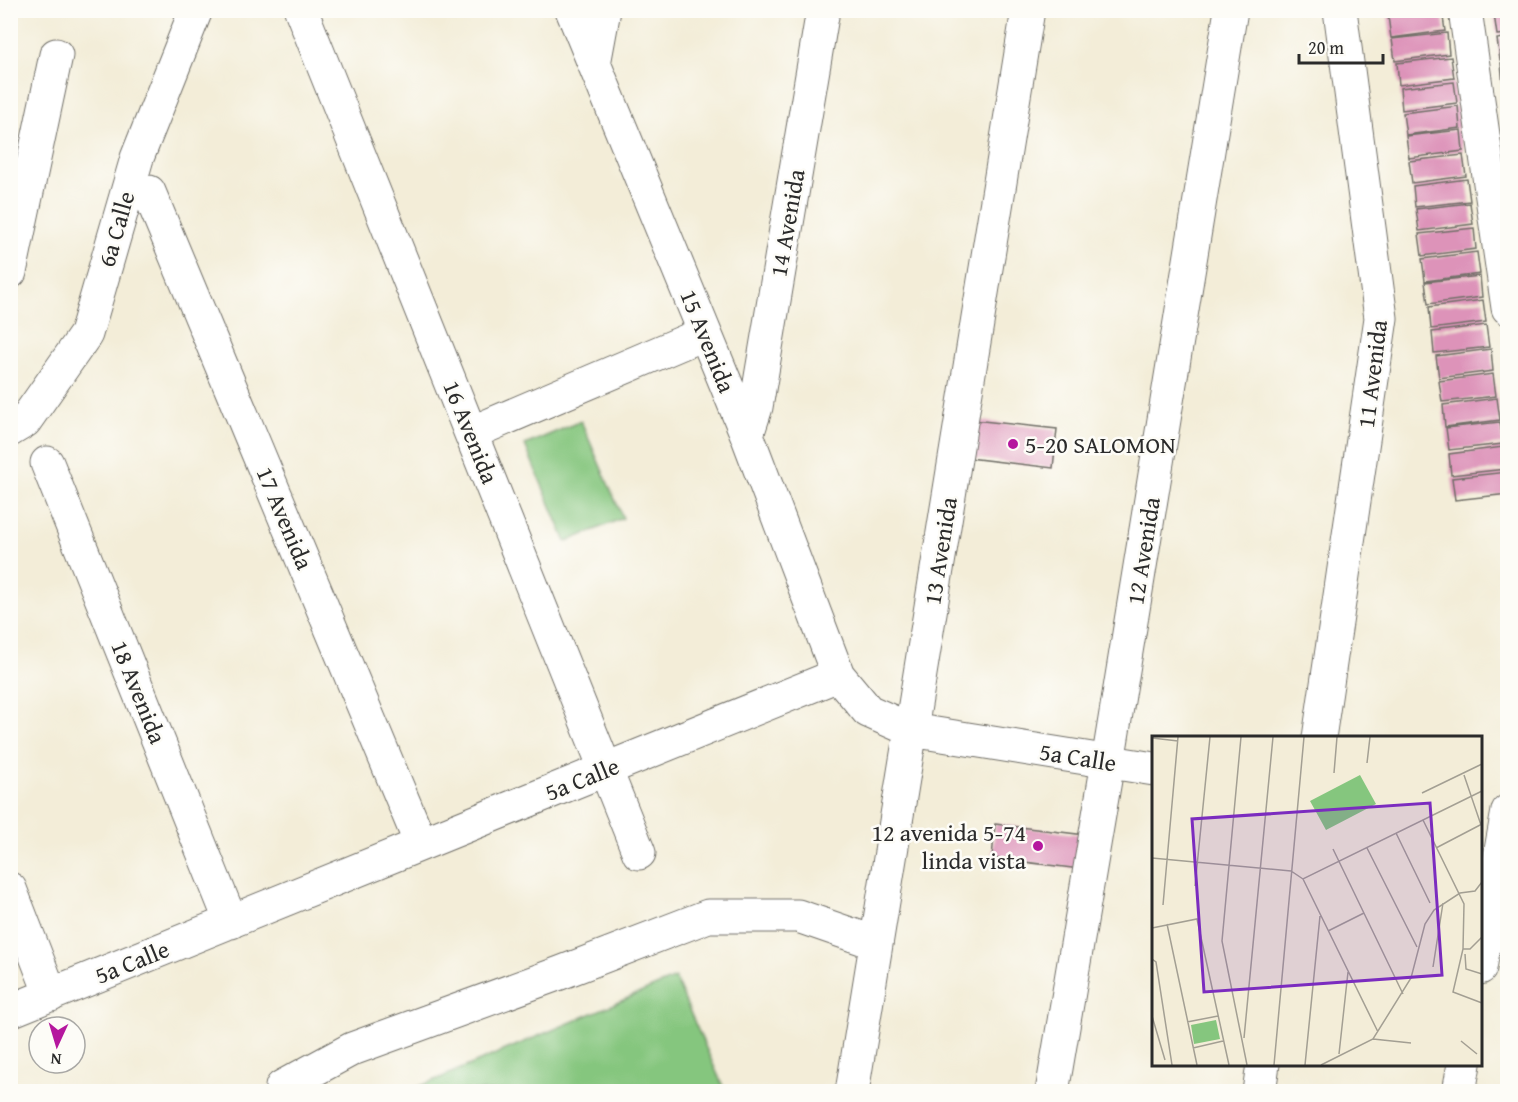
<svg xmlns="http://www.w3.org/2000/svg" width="1518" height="1102" font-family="'Gentium Book Plus',serif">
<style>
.green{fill:#85c67e;stroke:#587854;stroke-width:1.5}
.building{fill:#dd93b9}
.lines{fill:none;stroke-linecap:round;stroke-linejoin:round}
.minor-casing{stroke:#716f68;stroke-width:35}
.minor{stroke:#fff;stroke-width:33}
.poi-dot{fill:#b5179e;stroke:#fdfcf7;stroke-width:2}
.labels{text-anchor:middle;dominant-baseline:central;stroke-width:5;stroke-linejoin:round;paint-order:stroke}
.street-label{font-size:24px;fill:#2b2b2b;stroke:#fdfcf7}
.poi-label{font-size:24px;fill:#2b2b2b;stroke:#fdfcf7;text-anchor:start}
.inset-road{fill:none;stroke:#a39f93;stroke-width:1.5}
.view{fill:#7b2cbf;fill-opacity:0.15;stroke:#7b2cbf;stroke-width:3}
.inset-edge{fill:none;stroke:#2b2b2b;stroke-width:3}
</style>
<rect width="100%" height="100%" fill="#fdfcf7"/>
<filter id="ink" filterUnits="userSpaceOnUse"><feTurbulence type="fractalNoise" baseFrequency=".0167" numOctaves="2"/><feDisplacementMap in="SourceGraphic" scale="12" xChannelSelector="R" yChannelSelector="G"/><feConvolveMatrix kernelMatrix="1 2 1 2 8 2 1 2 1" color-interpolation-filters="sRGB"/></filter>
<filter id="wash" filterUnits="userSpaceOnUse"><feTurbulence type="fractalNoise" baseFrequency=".008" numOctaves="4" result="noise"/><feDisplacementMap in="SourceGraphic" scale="24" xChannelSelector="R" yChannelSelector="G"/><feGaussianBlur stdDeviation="1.35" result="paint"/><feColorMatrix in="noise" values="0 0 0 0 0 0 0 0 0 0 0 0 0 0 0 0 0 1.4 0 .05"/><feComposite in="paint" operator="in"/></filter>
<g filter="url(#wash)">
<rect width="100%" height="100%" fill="#f3edd8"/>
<path class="green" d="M581 421 623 518 566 542 525 445Z
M675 978 725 1091H409Z"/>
<g id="blocks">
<path class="building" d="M1434 10H1442L1445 31 1391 38 1388 16Z
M1508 12V34L1497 35 1494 14Z
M1447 33 1449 54 1395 61 1392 39Z
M1508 37V59L1500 60 1497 39Z
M1451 57 1454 78 1399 85 1397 63Z
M1508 62V84L1503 85 1501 63Z
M1454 82 1457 103 1402 110 1400 88Z
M1458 106 1460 128 1406 135 1403 113Z
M1461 130 1463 151 1409 158 1406 136Z
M1463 155 1466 176 1412 183 1409 161Z
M1467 179 1470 201 1415 207 1413 186Z
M1470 203 1473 224 1419 231 1416 209Z
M1474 228 1476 249 1422 256 1419 234Z
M1477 252 1480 274 1425 281 1422 259Z
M1480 276 1482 297 1428 304 1425 282Z
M1483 300 1486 322 1431 329 1429 307Z
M1486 325 1489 347 1434 353 1432 332Z
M1491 349 1493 371 1439 378 1436 356Z
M1493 374 1496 396 1442 402 1439 381Z
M1497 398 1500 420 1445 427 1443 405Z
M973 420 1057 429 1053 468 969 458Z
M1500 422 1503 444 1449 450 1446 428Z
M1503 447 1506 469 1451 475 1449 454Z
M1507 472 1508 494 1455 500 1452 478Z
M995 824 1085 835 1080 869 992 858Z"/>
</g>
</g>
<g filter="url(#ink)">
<use href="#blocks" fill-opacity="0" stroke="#716f68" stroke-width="1.5"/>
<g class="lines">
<defs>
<path id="minor" d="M301 10 639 853
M572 10 747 435 838 675
M1465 10 1508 308
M594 64 604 10
M149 192 421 844
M10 272 56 55
M10 430 25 421 86 334 137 158 196 10
M471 433 705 333
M747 435 756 407 823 10
M47 463 231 922
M1319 738 1381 318 1340 10
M10 889 51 995
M1480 968 1508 811
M10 1011 838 675 868 711 911 730 1154 769
M282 1087 352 1049 560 973 708 916H798L876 943
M852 1092 1028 10
M1052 1092 1108 762 1231 10
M1259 1092 1263 1064
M1459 1092 1464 1064"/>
</defs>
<use href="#minor" class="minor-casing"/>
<use href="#minor" class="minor"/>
</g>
</g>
<g class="poi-dot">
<circle cx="1013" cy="444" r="6"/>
<circle cx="1038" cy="846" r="6"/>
</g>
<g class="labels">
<g class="street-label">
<text transform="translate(787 223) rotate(-80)">14 Avenida</text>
<text transform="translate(116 229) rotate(-74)">6a Calle</text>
<text transform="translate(708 341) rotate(68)">15 Avenida</text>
<text transform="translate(1372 374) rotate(-83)">11 Avenida</text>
<text transform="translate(471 432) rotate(68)">16 Avenida</text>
<text transform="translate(285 518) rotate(67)">17 Avenida</text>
<text transform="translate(940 551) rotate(-81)">13 Avenida</text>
<text transform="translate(1143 551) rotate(-81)">12 Avenida</text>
<text transform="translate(139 692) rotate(68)">18 Avenida</text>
<text transform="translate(1078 757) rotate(9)">5a Calle</text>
<text transform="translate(582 779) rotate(-22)">5a Calle</text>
<text transform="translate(132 962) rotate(-22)">5a Calle</text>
</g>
<g class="poi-label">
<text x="1025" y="444">5-20 SALOMON</text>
<text x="1026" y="832" text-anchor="end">12 avenida 5-74<tspan x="1026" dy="28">linda vista</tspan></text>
</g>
</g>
<g transform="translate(1152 736)">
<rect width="330" height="330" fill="#f3edd8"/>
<path d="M208 39 224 68 174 94 158 65ZM64 284 68 303 42 308 39 289Z" fill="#85c67e"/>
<path class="inset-road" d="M89 1 70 205 95 329M0 2 26 5M215 27 218 1M182 37 185 1M312 39 329 89M270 57 330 28M271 84 312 168 311 213 301 256 330 267M244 97 278 167M215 112 265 211M284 112 330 88M181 113 251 258M0 122 139 135 151 143 330 55M151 143 226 296M43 150 58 1M11 169 26 1M15 188 45 329M0 192 45 183 77 329M176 195 212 177M311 213H318L330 201M313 218 314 233 330 238M0 223 4 226 20 329M281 231 291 167M0 280 13 324M35 286 66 280M92 302 121 1M221 303 259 307M309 305 325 318M41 312 71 305M187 318 196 236M122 329 152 1M153 329 168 180M169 329 221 303 259 242 273 188 282 174 308 157 323 155 330 146"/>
<path class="view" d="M278 67 290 239 52 256 40 83Z"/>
<rect width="330" height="330" class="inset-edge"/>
</g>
<rect width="1518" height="1102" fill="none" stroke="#fdfcf7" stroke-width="36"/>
<g transform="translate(57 1045) rotate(184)"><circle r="28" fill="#fdfcf7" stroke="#a9a8a5" stroke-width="1.5"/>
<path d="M0-4.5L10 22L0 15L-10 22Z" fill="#b5179e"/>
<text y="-9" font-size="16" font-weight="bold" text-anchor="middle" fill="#2b2b2b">N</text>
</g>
<path d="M1299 54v9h84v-9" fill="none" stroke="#2b2b2b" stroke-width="3"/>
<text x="1308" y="54" font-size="18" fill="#2b2b2b" stroke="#fdfcf7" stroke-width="4.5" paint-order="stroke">20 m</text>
</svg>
